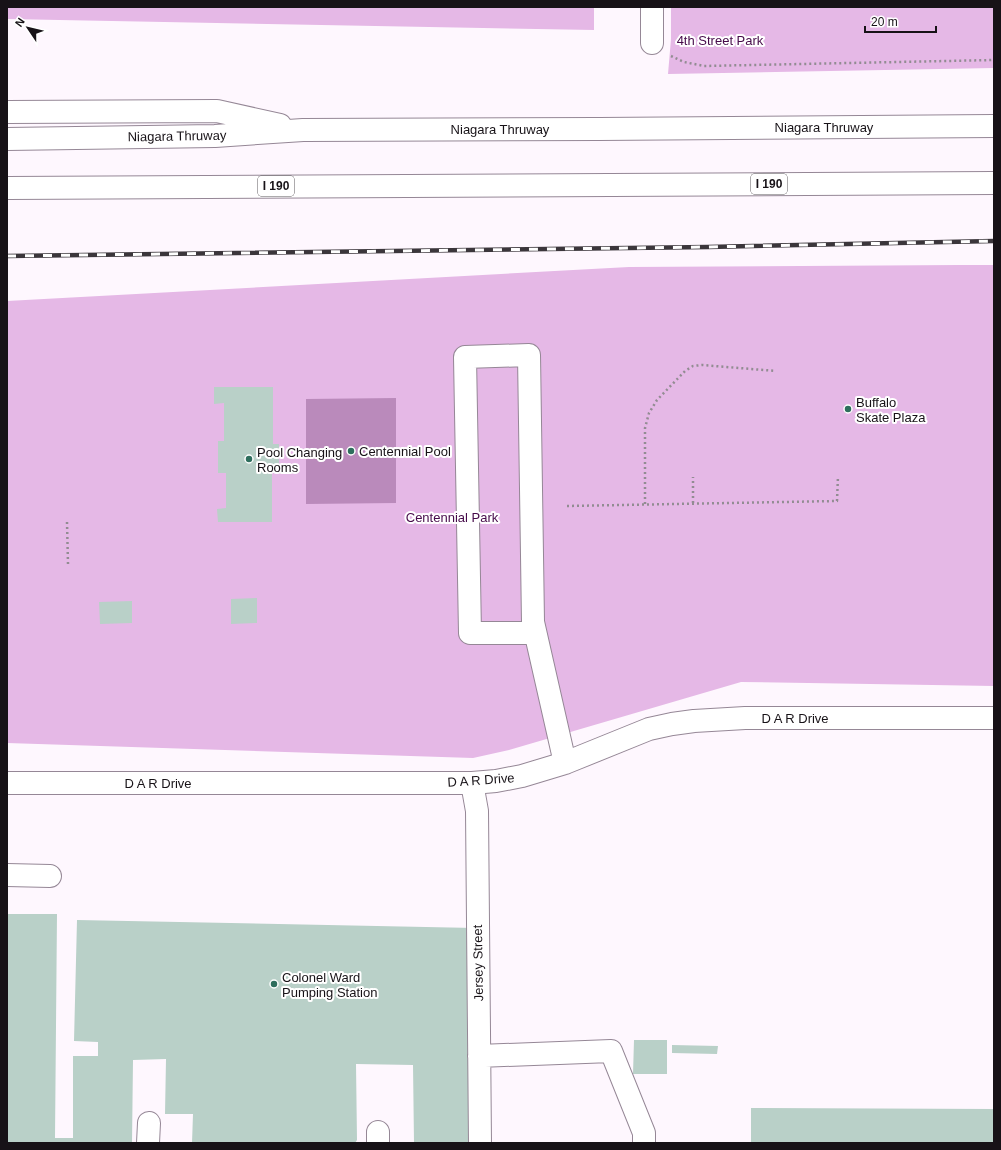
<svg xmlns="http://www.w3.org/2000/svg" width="1001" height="1150" font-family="Helvetica,sans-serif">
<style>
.green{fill:#e5b8e6}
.water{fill:#ba8abb}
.building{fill:#b9d0c8}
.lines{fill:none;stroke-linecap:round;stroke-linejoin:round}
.minor-casing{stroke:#958796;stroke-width:24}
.highway-casing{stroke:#958796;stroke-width:24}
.path{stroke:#928c92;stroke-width:2.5;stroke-dasharray:2 3;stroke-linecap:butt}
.minor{stroke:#fff;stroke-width:22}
.highway{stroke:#fff;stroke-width:22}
.rail-casing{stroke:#3b363b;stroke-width:4.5}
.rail{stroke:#fff;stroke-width:3;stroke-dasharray:9;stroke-linecap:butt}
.poi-dot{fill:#2e6e5d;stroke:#fff;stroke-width:1.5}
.labels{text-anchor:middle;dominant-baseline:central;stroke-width:4;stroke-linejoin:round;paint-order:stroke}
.shield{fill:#fff;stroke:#5d595d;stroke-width:1}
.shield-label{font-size:12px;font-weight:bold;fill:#171217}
.park-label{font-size:13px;fill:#460b4a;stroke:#fff}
.street-label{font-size:13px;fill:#171217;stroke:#fff}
.poi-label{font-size:13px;fill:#171217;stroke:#fff;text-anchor:start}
</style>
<rect width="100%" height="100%" fill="#fef7fe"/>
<path class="green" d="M7 7H594V30L7 19Z
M671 7H994V68L668 74 671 39Z
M959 265H994V686L741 682 509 750 473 758 7 743V301L629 267Z"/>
<path class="water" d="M396 398V503L306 504V399Z"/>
<path class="building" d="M214 387H273V444H279V465H272V522H218L217 509 226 508V473H218V441H224V403L214 404Z
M257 598V623L231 624V599Z
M132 601V623L100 624 99 602Z
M7 914H57L55 1138H73V1056H98V1042L74 1041 77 920 475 928 470 1143H414L413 1065 356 1064 357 1140 355 1143H192L193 1114H165L166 1059 133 1060 132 1143H7Z
M634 1040H667V1074H633Z
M672 1045 718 1046 717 1054 672 1053Z
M751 1108 994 1109V1143H751Z"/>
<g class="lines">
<defs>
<path id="minor" d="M652 43V7
M535 633H470L465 357 529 355 533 622 565 763
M7 783H472L496 781 522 776 565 763 649 729 672 724 694 721 745 718H994
M472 783 477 811 480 1143
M7 875 50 876
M479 1056 611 1051 644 1133V1143
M148 1143 149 1123
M378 1143V1132"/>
<path id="highway" d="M7 112 217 111 280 125
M7 139 215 136 303 130 599 129 994 126
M7 188 994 183"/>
</defs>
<use href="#minor" class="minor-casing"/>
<use href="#highway" class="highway-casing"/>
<path class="path" d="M671 56 684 62 704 66 994 60
M693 503V477
M645 504V428L649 413 657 400 685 371 693 366 702 365 776 371
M567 506 837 501 838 476
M67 522 68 564"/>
<use href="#minor" class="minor"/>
<use href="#highway" class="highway"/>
<defs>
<path id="rail" d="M7 256 708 247 994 241"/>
</defs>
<use href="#rail" class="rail-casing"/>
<use href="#rail" class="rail"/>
</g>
<g class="poi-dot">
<circle cx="848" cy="409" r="4"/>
<circle cx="351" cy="451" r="4"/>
<circle cx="249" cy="459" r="4"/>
<circle cx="274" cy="984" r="4"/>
</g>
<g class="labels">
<g class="shield">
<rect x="751" y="174" width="36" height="20" rx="3"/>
<rect x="258" y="176" width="36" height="20" rx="3"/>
</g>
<g class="shield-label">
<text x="769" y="184">I 190</text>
<text x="276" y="186">I 190</text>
</g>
<g class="park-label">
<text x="720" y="40">4th Street Park</text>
<text x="452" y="517">Centennial Park</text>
</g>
<g class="street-label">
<text x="824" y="127">Niagara Thruway</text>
<text x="500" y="129">Niagara Thruway</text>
<text transform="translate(177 136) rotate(-1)">Niagara Thruway</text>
<text x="795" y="718">D A R Drive</text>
<text transform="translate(481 780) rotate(-4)">D A R Drive</text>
<text x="158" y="783">D A R Drive</text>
<text transform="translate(478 963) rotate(-91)">Jersey Street</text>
</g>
<g class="poi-label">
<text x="856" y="402">Buffalo<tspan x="856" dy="15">Skate Plaza</tspan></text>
<text x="359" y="451">Centennial Pool</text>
<text x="257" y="452">Pool Changing<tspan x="257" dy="15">Rooms</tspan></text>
<text x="282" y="977">Colonel Ward<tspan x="282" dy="15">Pumping Station</tspan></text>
</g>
</g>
<rect width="1001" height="1150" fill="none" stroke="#171217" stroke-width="16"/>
<g transform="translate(28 28) rotate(305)" stroke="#ffffff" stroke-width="3" paint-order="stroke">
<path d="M0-3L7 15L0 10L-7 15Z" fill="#171217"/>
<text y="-6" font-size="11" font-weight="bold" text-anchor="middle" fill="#171217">N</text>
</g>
<path d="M865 26v6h71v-6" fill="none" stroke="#171217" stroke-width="2"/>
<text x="871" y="26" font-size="12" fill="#171217" stroke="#ffffff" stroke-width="3" paint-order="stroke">20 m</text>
</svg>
